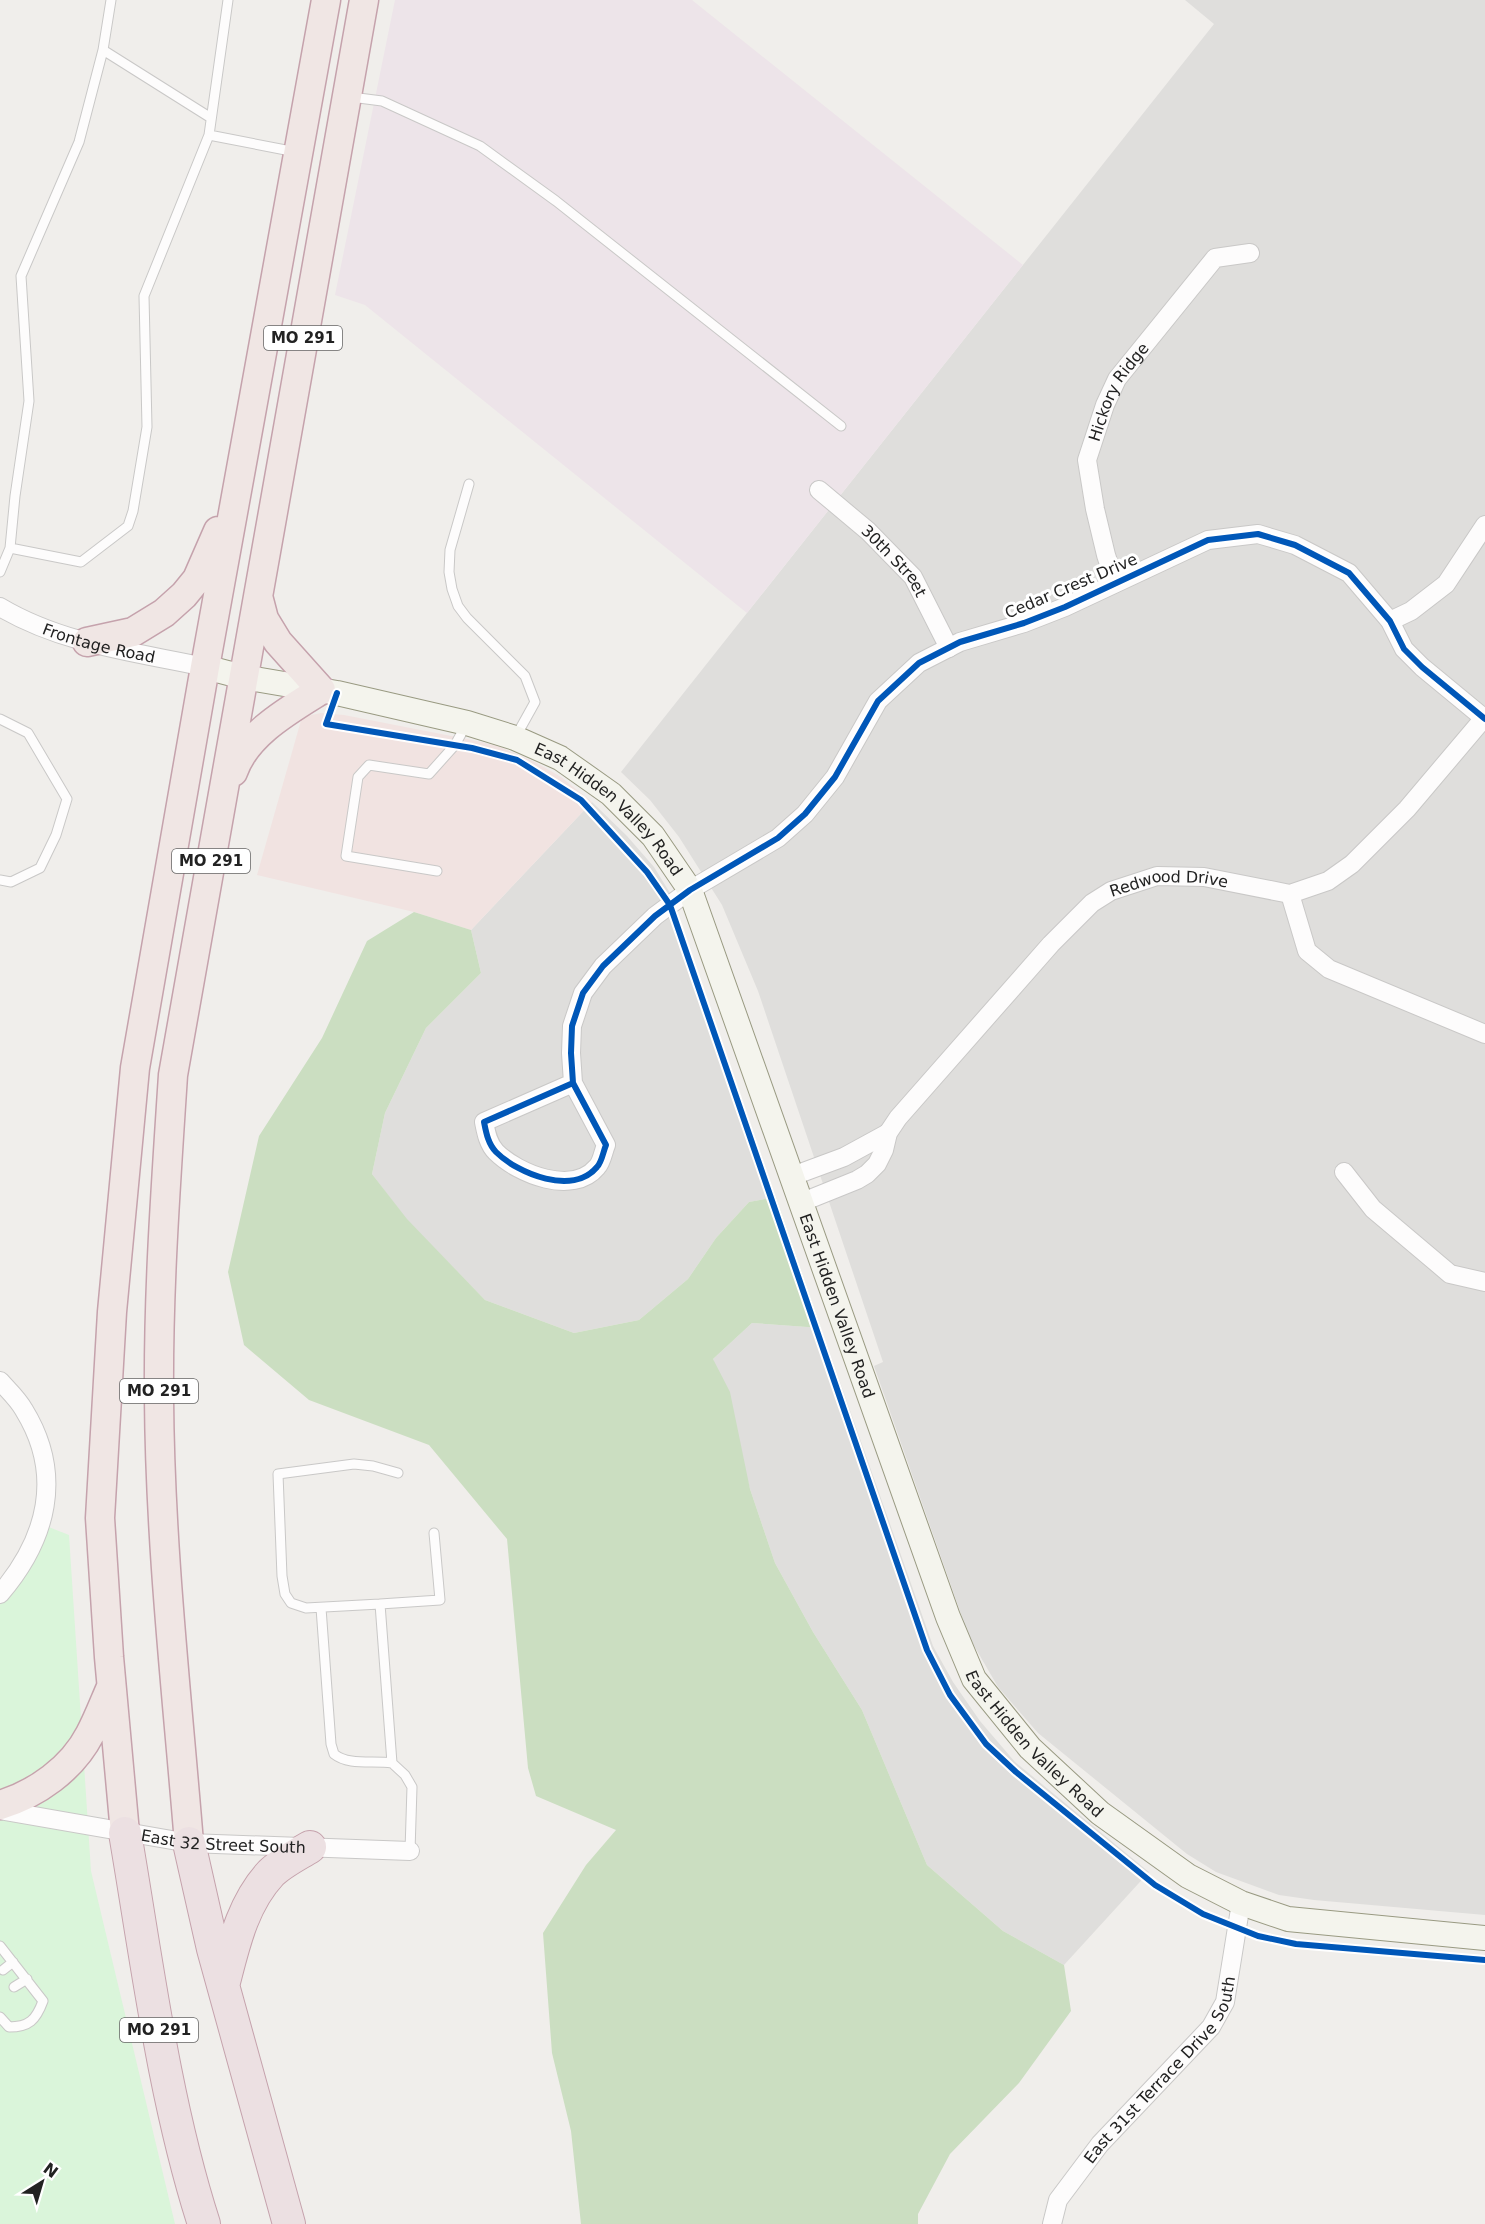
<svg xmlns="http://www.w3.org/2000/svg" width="1485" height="2224" font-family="'DejaVu Sans',sans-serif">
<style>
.residential{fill:#dfdedc}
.commercial{fill:#f1e3e1}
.industrial{fill:#ede4e9}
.forest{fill:#cbdec1}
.park{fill:#daf5da}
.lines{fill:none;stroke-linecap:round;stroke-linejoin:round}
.service-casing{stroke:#c9c8c7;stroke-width:11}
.minor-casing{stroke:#c9c8c7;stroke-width:20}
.secondary-casing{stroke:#999a82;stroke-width:26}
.trunk-casing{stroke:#c5a2ac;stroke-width:31}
.motorway-casing{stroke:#c5a2ac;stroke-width:34}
.service{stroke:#fdfcfc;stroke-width:9}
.minor{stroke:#fdfcfc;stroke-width:18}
.secondary{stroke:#f4f4ed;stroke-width:24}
.trunk{stroke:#f0e6e4;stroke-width:28}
.motorway{stroke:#ece0e2;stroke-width:32}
.cycleway-casing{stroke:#fff;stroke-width:10}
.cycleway{stroke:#0057b8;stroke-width:6}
.labels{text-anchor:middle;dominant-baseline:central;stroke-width:6;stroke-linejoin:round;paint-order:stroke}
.shield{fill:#fff;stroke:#646464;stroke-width:1.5}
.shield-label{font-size:15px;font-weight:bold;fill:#222}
.street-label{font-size:16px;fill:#222;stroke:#fff}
</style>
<rect width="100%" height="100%" fill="#f0eeeb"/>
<path class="residential" d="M1185 0H1485V1915L1314 1900 1279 1895 1216 1872 1187 1854 1038 1733 998 1687 969 1637 874 1366 883 1362 758 991 722 905 679 837 650 800 621 772 1214 24Z
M592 802 627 836 654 867 670 893 776 1197 749 1202 716 1238 688 1279 639 1320 574 1333 485 1300 406 1219 372 1174 385 1113 426 1028 481 973 471 930Z
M752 1323 821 1328 933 1646 953 1682 980 1721 1015 1762 1149 1872 1064 1965 1003 1931 927 1865 862 1710 813 1632 775 1563 750 1489 713 1359Z"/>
<path class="commercial" d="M321 713 344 715 482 742 500 747 535 762 561 777 592 802 471 930 414 912 257 875 302 717Z"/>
<path class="industrial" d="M395 0H692L1023 265 747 613 365 305 335 295Z"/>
<path class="forest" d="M414 912 471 930 481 973 426 1028 385 1113 372 1174 407 1219 485 1300 574 1333 639 1320 688 1279 716 1238 749 1202 776 1197 821 1328 752 1323 713 1359 730 1392 750 1489 775 1563 813 1632 862 1710 927 1865 1003 1931 1064 1965 1071 2011 1019 2083 950 2154 918 2214V2224H581L571 2131 552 2053 543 1933 586 1865 616 1830 536 1796 528 1768 507 1539 429 1445 309 1400 244 1345 228 1272 259 1136 322 1038 367 941Z"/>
<path class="park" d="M41 1524 69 1535 91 1871 175 2224H0V1594Z"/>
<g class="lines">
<defs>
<path id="service" d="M111 0 103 50 211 118
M228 0 209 135 296 152
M351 97 382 101 480 146 556 201 841 426
M469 484 450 550 449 572 452 589 458 606 467 618 525 676 535 702 515 738
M10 548 15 496 29 401 21 276 79 142 103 50
M0 572 10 548 81 562 128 526 133 511 147 427 144 296 209 135
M0 719 28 733 67 799 56 835 40 868 11 882 0 880
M437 871 346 856 358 777 369 765 429 774 455 745 466 725
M398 1473 373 1466 354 1464 278 1474 282 1576 285 1594 291 1603 306 1608 380 1604 392 1763 405 1775 412 1787 410 1851
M380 1604 440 1600 434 1533
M321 1608 331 1744 334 1754C349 1766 373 1760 392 1763
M0 1946 43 2001C36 2020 29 2027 9 2027L0 2017
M3 1970 13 1962
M14 1987 27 1979"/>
<g id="minor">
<path id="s1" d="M819 490 868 531 913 577 949 648"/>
<path id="s2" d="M1115 583 1106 555 1095 509 1087 460 1105 405 1117 379 1215 258 1250 253"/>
<path id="s3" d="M0 607C62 644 135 652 205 667"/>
<path d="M1390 621 1411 611 1446 584 1485 525"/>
<path d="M1290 894 1307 951 1329 969 1485 1034"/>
<path d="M573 1083 484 1122C486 1132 488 1144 496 1152 518 1174 573 1196 597 1167 602 1162 603 1152 606 1145L573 1083 571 1053 572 1026 583 993 603 966 655 916 690 890 778 838 805 814 835 777 878 701 919 663 960 642 1024 623 1065 607 1208 540 1258 534 1295 545 1349 573 1390 621 1404 649 1422 667 1485 719"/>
<path d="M1344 1172 1373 1209 1450 1274 1485 1282"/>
<path d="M790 1177 844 1157 888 1133"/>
<path id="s4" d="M800 1203 857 1180 867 1174 877 1164 884 1150 888 1133 898 1118 1051 944 1092 903 1111 891 1157 876 1204 877 1290 894 1328 881 1352 864 1407 809 1484 718"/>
<path d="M0 1381C8 1390 18 1399 24 1410 64 1475 47 1539 0 1594"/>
<path id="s5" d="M0 1810 189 1843 410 1851"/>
<path id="s6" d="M1052 2224 1058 2200 1100 2144 1211 2027 1225 2002 1241 1903"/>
</g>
<g id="secondary">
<path id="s7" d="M205 667 243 677 337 693 467 723 515 738 560 758 611 794 653 836 690 890 948 1617 974 1679 1030 1748 1100 1813 1188 1876 1241 1903 1288 1919 1485 1938"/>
</g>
<path id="trunk" d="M87 642 133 632 164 613 184 595 197 579 218 531
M233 772C246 734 289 710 321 690L278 642 264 619 258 596
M0 1805C36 1794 72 1769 90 1734 98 1719 104 1703 111 1687
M125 1833 109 1657 100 1518 112 1312 135 1068 205 667 326 0
M189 1843C177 1695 160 1547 159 1398 158 1290 166 1183 173 1075L364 0"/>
<path id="motorway" d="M125 1833C147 1962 164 2100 204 2224
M189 1843 213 1949 289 2224
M224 1982C234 1943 243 1903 271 1873 281 1863 297 1855 310 1847"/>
</defs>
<use href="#service" class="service-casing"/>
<use href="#minor" class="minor-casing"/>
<use href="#secondary" class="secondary-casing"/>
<use href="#trunk" class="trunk-casing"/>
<use href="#motorway" class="motorway-casing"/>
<use href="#service" class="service"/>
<use href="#minor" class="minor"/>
<use href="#secondary" class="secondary"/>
<use href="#trunk" class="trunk"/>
<use href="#motorway" class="motorway"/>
<defs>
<path id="cycleway" d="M337 693 326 724 472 748 517 760 581 800 647 872 670 905 927 1650 950 1695 986 1744 1016 1772 1155 1885 1203 1914 1258 1936 1296 1944 1485 1960
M573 1083 484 1122C486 1132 488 1144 496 1152 518 1174 573 1196 597 1167 602 1162 603 1152 606 1145L573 1083 571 1053 572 1026 583 993 603 966 655 916 690 890 778 838 805 814 835 777 878 701 919 663 960 642 1024 623 1065 607 1208 540 1258 534 1295 545 1349 573 1390 621 1404 649 1422 667 1485 719"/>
</defs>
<use href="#cycleway" class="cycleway-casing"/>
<use href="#cycleway" class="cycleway"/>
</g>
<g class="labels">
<g class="shield">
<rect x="264" y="326" width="78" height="24" rx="4.5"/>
<rect x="172" y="849" width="78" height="24" rx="4.5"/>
<rect x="120" y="1379" width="78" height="24" rx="4.5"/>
<rect x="120" y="2018" width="78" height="24" rx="4.5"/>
</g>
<g class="shield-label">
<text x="303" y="338">MO 291</text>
<text x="211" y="861">MO 291</text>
<text x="159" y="1391">MO 291</text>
<text x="159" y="2030">MO 291</text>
</g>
<g class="street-label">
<text stroke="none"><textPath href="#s2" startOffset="202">Hickory Ridge</textPath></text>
<text stroke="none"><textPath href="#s1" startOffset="104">30th Street</textPath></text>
<text transform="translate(1071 586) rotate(-23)">Cedar Crest Drive</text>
<text stroke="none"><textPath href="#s3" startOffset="106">Frontage Road</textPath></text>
<text stroke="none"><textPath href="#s7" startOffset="438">East Hidden Valley Road</textPath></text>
<text stroke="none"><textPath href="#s4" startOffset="510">Redwood Drive</textPath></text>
<text stroke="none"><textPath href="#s7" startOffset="996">East Hidden Valley Road</textPath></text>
<text stroke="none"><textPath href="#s7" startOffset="1482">East Hidden Valley Road</textPath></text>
<text stroke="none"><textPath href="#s5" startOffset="226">East 32 Street South</textPath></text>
<text stroke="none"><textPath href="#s6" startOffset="192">East 31st Terrace Drive South</textPath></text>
</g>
</g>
<g transform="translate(42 2182) rotate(37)" stroke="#ffffff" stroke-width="4.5" paint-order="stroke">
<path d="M0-4.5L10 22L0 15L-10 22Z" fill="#222222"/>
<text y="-9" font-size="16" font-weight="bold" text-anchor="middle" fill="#222222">N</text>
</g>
</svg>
